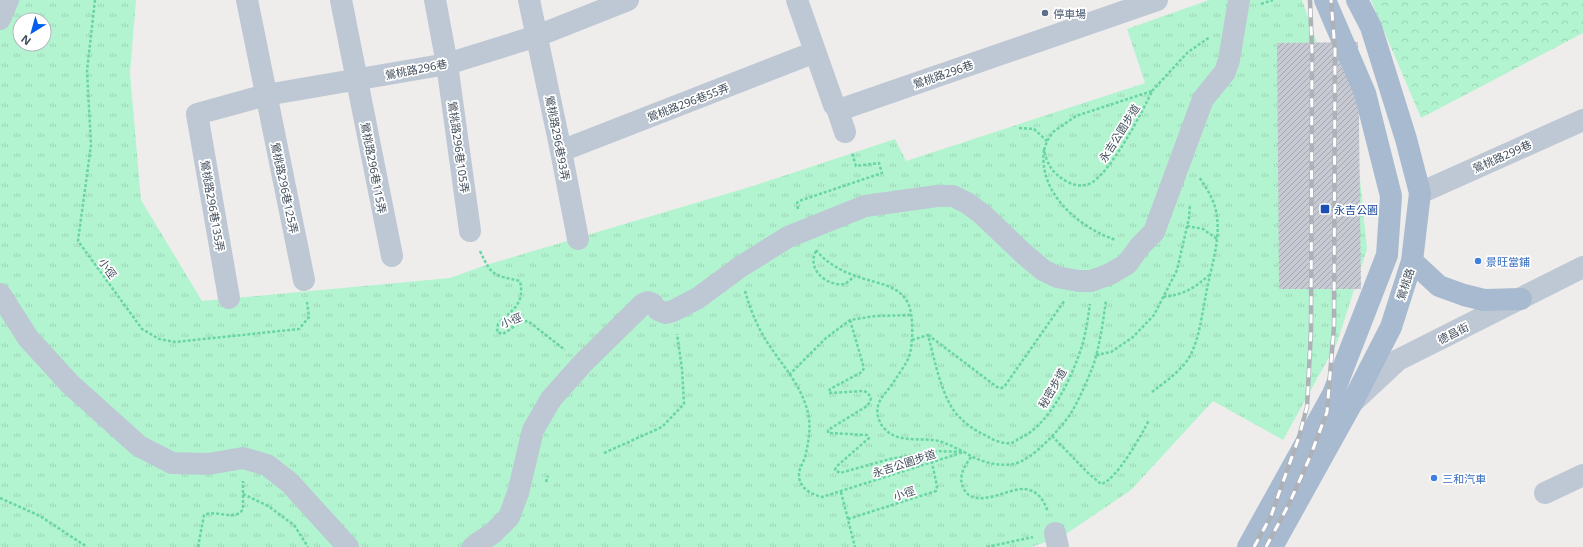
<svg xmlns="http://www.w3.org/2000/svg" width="1583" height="547" font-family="'Noto Sans','Noto Sans TC',sans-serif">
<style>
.forest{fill:url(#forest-crowns)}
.park{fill:url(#park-tufts);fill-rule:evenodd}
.building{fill:url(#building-hatch)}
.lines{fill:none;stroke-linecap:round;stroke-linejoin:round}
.path{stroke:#68d5a5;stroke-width:2.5;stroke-dasharray:3 2;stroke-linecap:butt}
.minor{stroke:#bdc8d4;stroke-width:22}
.major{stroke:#a8bacf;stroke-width:22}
.rail-casing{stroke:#adb1b8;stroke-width:4.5}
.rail{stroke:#fff;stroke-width:3;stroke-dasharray:9;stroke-linecap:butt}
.service-dot{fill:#5c6f8a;stroke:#fff;stroke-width:1.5}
.transit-dot{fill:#1a4fb4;stroke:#fff;stroke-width:1.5}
.shop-dot{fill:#3f7fe0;stroke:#fff;stroke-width:1.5}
.labels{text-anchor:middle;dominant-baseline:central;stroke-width:3.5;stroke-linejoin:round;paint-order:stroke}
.service-label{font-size:11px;fill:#4e5e75;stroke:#fff;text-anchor:start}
.street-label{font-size:11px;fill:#424e5c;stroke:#fff}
.transit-label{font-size:11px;fill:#164399;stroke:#fff;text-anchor:start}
.shop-label{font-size:11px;fill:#366cbe;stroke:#fff;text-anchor:start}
</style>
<defs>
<pattern id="forest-crowns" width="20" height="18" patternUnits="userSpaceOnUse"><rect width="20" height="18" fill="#b3f4d0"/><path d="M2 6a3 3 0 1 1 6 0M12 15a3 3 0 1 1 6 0" fill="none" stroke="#9bd3b5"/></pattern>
<pattern id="park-tufts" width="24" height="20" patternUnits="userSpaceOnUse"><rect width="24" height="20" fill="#b3f4d0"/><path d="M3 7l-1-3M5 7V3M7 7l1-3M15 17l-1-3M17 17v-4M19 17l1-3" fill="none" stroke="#9bd3b5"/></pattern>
<pattern id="building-hatch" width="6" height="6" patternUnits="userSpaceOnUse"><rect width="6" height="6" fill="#c7cad3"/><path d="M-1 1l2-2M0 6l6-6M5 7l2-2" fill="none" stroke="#a3a6ae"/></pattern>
</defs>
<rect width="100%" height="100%" fill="#efecec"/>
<path class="forest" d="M1371 0H1583V33L1421 118Z"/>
<path class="park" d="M0 0H136L130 73 141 200 202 301 450 278 486 265 753 186 895 139 906 161 1145 83 1127 29 1209 0H1302L1358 159 1367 249 1337 343 1283 440 1213 401 1131 490 1066 534 1032 547H0ZM20 20H44V44H20Z"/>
<path class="building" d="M1358 42 1361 289H1279L1277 43Z"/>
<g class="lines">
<path class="path" d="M95 0 87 71 91 145 78 241 142 329 159 339 175 342 299 329 309 317 307 302
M1261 4 1273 0
M1152 91 1188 52 1210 37
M1019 128 1034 129 1047 141
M1044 150 1047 141 1053 132 1076 116 1152 91C1143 111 1109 176 1089 184 1081 187 1073 185 1066 181 1053 174 1047 164 1044 150 1038 193 1079 228 1116 240
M798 209 797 203 799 201 882 173 879 163 856 166 852 153
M1187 226 1203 229 1217 239
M816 250C826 263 843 272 859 277 877 284 898 284 908 303 914 315 913 345 909 357 905 366 898 375 893 383 888 391 880 397 878 406 876 413 879 423 884 428 897 444 921 437 939 441 948 444 956 448 964 452
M480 251C492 277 494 275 520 281 525 304 513 309 498 324L497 332 503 334 521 322 528 321 565 350
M816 251C806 270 828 287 845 284L855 276
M745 291C750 309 757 326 767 342 782 365 802 386 808 413 811 427 809 439 806 453 805 460 800 466 799 473 798 488 811 494 822 497L964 452C978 461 997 467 1013 464 1032 461 1061 428 1071 413 1080 398 1087 381 1093 366 1100 345 1103 322 1106 300
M1163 297C1183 295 1195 288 1209 275
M850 320 864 368 862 372 830 389 829 393 864 391 868 393 871 398 870 402 867 406 828 430V433L867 435 869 438 836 467 835 470 840 473 890 459 937 451 962 452
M928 335 997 387 1001 388 1004 387 1065 300
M912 340 928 335C934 358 940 388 952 408 961 421 973 430 987 436 993 440 1002 444 1010 443 1013 443 1016 441 1018 439 1050 426 1072 377 1082 346 1086 332 1088 318 1090 304
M1096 355 1111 352 1133 337 1154 315 1177 270 1189 218 1190 204
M789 375 826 338 850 320 876 316 911 315
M1152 392C1166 381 1183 370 1191 354 1200 335 1202 314 1206 294 1211 266 1223 235 1215 207 1212 196 1205 186 1199 177
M1052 436 1088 473 1101 484C1116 481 1142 434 1149 420
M604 453 662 427 684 404 682 369 677 334
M971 457C965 466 958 475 963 487 973 512 1009 487 1025 489 1039 491 1044 501 1048 512
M546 482 548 476
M841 492 855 547
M243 494 268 506 294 525 308 547
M0 498 40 516 87 547
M848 519 936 491 937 486 932 463
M198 547 204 515C215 509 236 522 243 509V481
M987 547 1033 537"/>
<path class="minor" d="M247 0 304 280
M341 0 392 256
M435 0 447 64 470 231
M529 0 561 151 578 239
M797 0 834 105 837 108 842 109 1157 0
M0 19 8 0
M837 108 845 132
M561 151 815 52
M1420 193 1583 120
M0 294 28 338 70 384 139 446 172 463 208 464 243 458 267 465 290 483 348 547
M229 298 197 114 266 95 447 64 537 36 628 0
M658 310 665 313 673 311 698 298 740 267 788 237 865 206 937 196H953L967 203 982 214 1024 254 1043 270 1057 277 1079 281H1091L1110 274 1127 264 1140 246 1154 232 1203 99 1225 72 1229 60 1239 0
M1354 401 1398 360 1583 267
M1545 493 1583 475
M1055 533 1058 547
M473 547 493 533 509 517 518 493 533 430 551 399 583 363 643 304 648 302 653 304"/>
<path class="major" d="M1412 261 1439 286 1464 295 1484 300 1521 299
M1248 547 1333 394 1387 255 1391 196 1365 93 1325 0
M1272 547 1352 403 1391 327 1412 261 1420 193 1406 139 1371 27 1357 0"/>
<defs>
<path id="rail" d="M1254 547 1271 516 1278 496 1299 437 1307 407 1311 331 1312 51 1310 0
M1266 547 1289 504 1310 457 1327 412 1334 326 1335 50 1331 0"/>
</defs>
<use href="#rail" class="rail-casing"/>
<use href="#rail" class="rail"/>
</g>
<circle class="service-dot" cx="1045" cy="13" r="4"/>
<rect class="transit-dot" x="1320" y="204" width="10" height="10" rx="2"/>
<g class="shop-dot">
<circle cx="1478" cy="261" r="4"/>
<circle cx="1434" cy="478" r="4"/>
</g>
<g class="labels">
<g class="service-label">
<text x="1053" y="13">停車場</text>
</g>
<g class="street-label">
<text transform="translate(416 69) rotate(-11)">鶯桃路296巷</text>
<text transform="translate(943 74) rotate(-19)">鶯桃路296巷</text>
<text transform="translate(688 102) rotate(-21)">鶯桃路296巷55弄</text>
<text transform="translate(1119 133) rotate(-58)">永吉公園步道</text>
<text transform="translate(558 138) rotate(79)">鶯桃路296巷93弄</text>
<text transform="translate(459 147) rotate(82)">鶯桃路296巷105弄</text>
<text transform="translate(1502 156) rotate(-24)">鶯桃路299巷</text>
<text transform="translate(374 168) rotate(79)">鶯桃路296巷115弄</text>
<text transform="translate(285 188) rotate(78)">鶯桃路296巷125弄</text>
<text transform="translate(213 206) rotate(80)">鶯桃路296巷135弄</text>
<text transform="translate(108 268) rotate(54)">小徑</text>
<text transform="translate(1405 284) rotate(-72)">鶯桃路</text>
<text transform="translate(511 320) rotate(-22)">小徑</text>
<text transform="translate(1453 333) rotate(-27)">德昌街</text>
<text transform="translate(1052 388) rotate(-60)">秘密步道</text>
<text transform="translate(904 463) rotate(-18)">永吉公園步道</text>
<text transform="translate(904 493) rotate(-18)">小徑</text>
</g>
<g class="transit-label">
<text x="1334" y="209">永吉公園</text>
</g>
<g class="shop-label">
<text x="1486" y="261">景旺當鋪</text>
<text x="1442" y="478">三和汽車</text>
</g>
</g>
<g transform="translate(32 32) rotate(217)"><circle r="19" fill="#ffffff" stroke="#b3b8be"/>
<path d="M0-3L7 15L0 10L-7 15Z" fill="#045ff1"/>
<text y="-6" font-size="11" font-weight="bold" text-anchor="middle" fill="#424e5c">N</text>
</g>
</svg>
